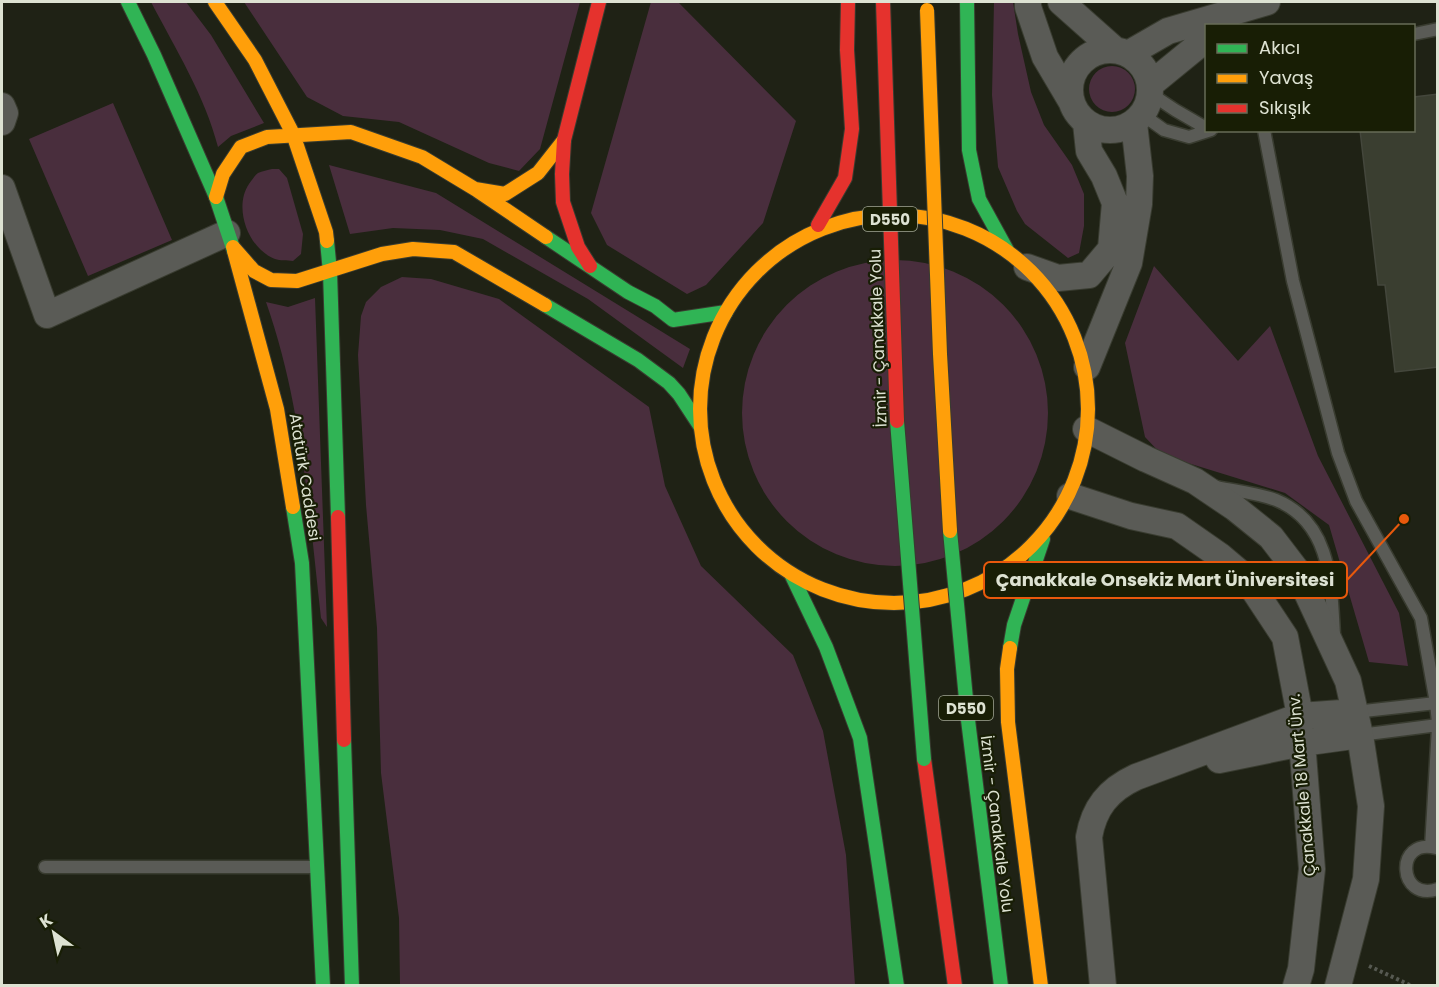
<svg xmlns="http://www.w3.org/2000/svg" width="1439" height="987" font-family="Poppins,sans-serif">
<style>
.green{fill:#492e3d}
.building{fill:#3a3e30;stroke:#44473c;stroke-width:1.5}
.lines{fill:none;stroke-linecap:round;stroke-linejoin:round}
.lane-casing{stroke:#393c30;stroke-width:15}
.street-casing{stroke:#393c30;stroke-width:28}
.fast-casing{stroke:#393c30;stroke-width:16}
.slow-casing{stroke:#393c30;stroke-width:16}
.jam-casing{stroke:#393c30;stroke-width:16}
.path{stroke:#565951;stroke-width:4;stroke-dasharray:3 3;stroke-linecap:butt}
.lane{stroke:#5a5b56;stroke-width:12}
.street{stroke:#5a5b56;stroke-width:26}
.fast{stroke:#30b455;stroke-width:14}
.slow{stroke:#ff9f0a;stroke-width:14}
.jam{stroke:#e5322d;stroke-width:14}
.fast-bridge-casing{stroke:#393c30;stroke-width:16;stroke-linecap:butt}
.slow-bridge-casing{stroke:#393c30;stroke-width:16;stroke-linecap:butt}
.jam-bridge-casing{stroke:#393c30;stroke-width:16;stroke-linecap:butt}
.fast-bridge{stroke:#30b455;stroke-width:14}
.slow-bridge{stroke:#ff9f0a;stroke-width:14}
.jam-bridge{stroke:#e5322d;stroke-width:14}
.labels{text-anchor:middle;dominant-baseline:central;stroke-width:4.5;stroke-linejoin:round;paint-order:stroke}
.shield{fill:#181e05;stroke:#a2a794;stroke-width:1.5}
.shield-label{font-size:15px;font-weight:bold;fill:#dde2d2}
.street-label{font-size:16px;fill:#dde2d2;stroke:#181e05}
.leader{fill:none;stroke:#e8590c;stroke-width:2}
.callout-dot{fill:#e8590c;stroke:#181e05;stroke-width:2}
.callout{fill:#181e05;stroke:#e8590c;stroke-width:2}
.callout-label{font-size:18px;text-anchor:middle;font-weight:bold;fill:#dde2d2}
</style>
<rect width="100%" height="100%" fill="#1f2215"/>
<path class="green" d="M151 2H186L211 35 264 123 231 136 218 147C205 96 175 48 151 2Z
M244 2H580L540 149 519 171 489 163 399 122 343 116 307 97Z
M651 2H678L796 121 763 223 706 285 687 294 607 245 591 213Z
M994 2H1013L1018 34 1031 92 1044 125 1072 165 1084 194V226L1079 253 1068 258 1025 224 1017 211 998 167 992 95Z
M1089 89a23 23 0 1 1 46 0a23 23 0 1 1-46 0Z
M113 103 172 240 88 276 29 139Z
M329 165 436 193 690 349 683 368 588 299 483 239 440 230 393 228 350 234Z
M272 169H279L287 178 303 234 301 254 293 261C287 260 280 261 275 259 248 249 233 207 249 184 252 180 255 175 258 173 262 171 268 170 272 169Z
M742 413a153 153 0 1 1 306 0a153 153 0 1 1-306 0Z
M1154 266 1238 361 1270 326 1318 456 1399 613 1408 666 1369 662 1329 525 1285 493 1162 455 1145 437 1125 343Z
M402 277 431 279 499 299 649 407 665 486 701 566 793 655 823 731 846 855 855 985H400L399 918 381 773 377 628 366 505 358 355 361 316 366 302 381 287Z
M315 298 327 627 321 618C309 513 302 404 266 302L288 307Z"/>
<path class="building" d="M1438 94V367L1395 372 1385 285H1378L1360 130H1414V97Z"/>
<g class="lines">
<defs>
<path id="lane" d="M1414 34 1438 29
M1151 94 1175 110 1206 128
M1143 115 1164 130 1189 137 1211 130
M1264 130 1293 281 1338 453 1356 501 1421 618 1436 703 1438 723
M1217 487C1236 491 1258 493 1276 500 1332 523 1331 584 1334 635
M1355 712 1436 703
M1360 735 1438 725
M1431 847 1438 727
M1436 848C1394 837 1398 903 1438 889
M45 867H317"/>
<path id="street" d="M1028 2V7L1045 57 1071 101
M1061 2 1115 50
M1070 90a40 40 0 1 1 80 0a40 40 0 1 1-80 0Z
M1128 54 1168 31 1267 2
M1151 84 1206 39
M2 106 5 113 2 122
M2 188 47 315 227 233
M1027 267 1058 278 1089 275 1111 249 1115 203 1104 176 1089 151 1086 123
M1087 367 1129 263 1139 204 1140 176 1134 123
M1086 429 1146 459 1195 481 1235 508 1271 537 1297 571 1348 681 1360 735 1371 806 1366 879 1338 986
M1070 496 1131 516 1177 526 1220 556 1246 578 1285 637 1300 716 1312 869 1301 969 1296 986
M1219 760 1302 743 1360 735
M1103 986 1089 837C1094 808 1108 790 1136 777L1300 716 1355 712"/>
<path id="fast" d="M128 2 154 55 216 197 234 251
M967 2 969 150 979 199 1007 250
M546 237 628 292 655 306 673 320 726 312
M327 241 330 272 338 517
M545 305 638 360 669 383 679 394 700 426
M293 507 302 563 323 986
M792 576 826 647 860 738 897 986
M1010 648 1014 625 1043 539
M344 740 352 986"/>
<path id="slow" d="M215 2 255 60 293 134 326 232 327 241
M475 189 505 194 538 173 564 140
M216 197 223 174 241 147 267 137 351 132 422 157 475 189 546 237
M700 409a194 194 0 1 1 388 0a194 194 0 1 1-388 0Z
M233 247 254 271 271 280 297 281 382 254 413 249 454 252 545 305
M234 251 277 409 293 507
M1010 648 1007 669 1008 722 1041 986"/>
<path id="jam" d="M818 225 845 178 852 129 847 50 848 2
M590 266 578 247 563 202 562 174 564 140 599 2
M338 517 344 740
M924 759 955 986"/>
</defs>
<use href="#lane" class="lane-casing"/>
<use href="#street" class="street-casing"/>
<use href="#fast" class="fast-casing"/>
<use href="#slow" class="slow-casing"/>
<use href="#jam" class="jam-casing"/>
<path class="path" d="M1369 966 1412 986"/>
<use href="#lane" class="lane"/>
<use href="#street" class="street"/>
<use href="#fast" class="fast"/>
<use href="#slow" class="slow"/>
<use href="#jam" class="jam"/>
<defs>
<path id="fast-bridge" d="M897 421 924 759
M950 531 968 720 1001 986"/>
<path id="slow-bridge" d="M927 10 940 354 950 531"/>
<path id="jam-bridge" d="M883 2 897 421"/>
</defs>
<use href="#fast-bridge" class="fast-bridge-casing"/>
<use href="#slow-bridge" class="slow-bridge-casing"/>
<use href="#jam-bridge" class="jam-bridge-casing"/>
<use href="#fast-bridge" class="fast-bridge"/>
<use href="#slow-bridge" class="slow-bridge"/>
<use href="#jam-bridge" class="jam-bridge"/>
</g>
<g class="labels">
<g class="shield">
<rect x="863" y="207" width="54" height="24" rx="4.5"/>
<rect x="939" y="696" width="54" height="24" rx="4.5"/>
</g>
<g class="shield-label">
<text x="890" y="219">D550</text>
<text x="966" y="708">D550</text>
</g>
<g class="street-label">
<text transform="translate(878 338) rotate(-92)">İzmir - Çanakkale Yolu</text>
<text transform="translate(305 477) rotate(81)">Atatürk Caddesi</text>
<text transform="translate(1302 785) rotate(-95)">Çanakkale 18 Mart Ünv.</text>
<text transform="translate(997 824) rotate(83)">İzmir - Çanakkale Yolu</text>
</g>
</g>
<path class="leader" d="M1404 519L1347 580"/>
<circle class="callout-dot" cx="1404" cy="519" r="6"/>
<rect class="callout" x="984" y="562" width="363" height="36" rx="6"/>
<g class="callout-label">
<text x="1165" y="586">Çanakkale Onsekiz Mart Üniversitesi</text>
</g>
<rect width="1439" height="987" fill="none" stroke="#dde2d2" stroke-width="6"/>
<rect x="1205" y="24" width="210" height="108" fill="#181e05" stroke="#676c57" stroke-width="1.5"/>
<rect x="1217" y="44" width="30" height="9" fill="#30b455" stroke="#676c57" stroke-width="1.5"/>
<text x="1259" y="54" font-size="18" fill="#dde2d2">Akıcı</text>
<rect x="1217" y="74" width="30" height="9" fill="#ff9f0a" stroke="#676c57" stroke-width="1.5"/>
<text x="1259" y="84" font-size="18" fill="#dde2d2">Yavaş</text>
<rect x="1217" y="104" width="30" height="9" fill="#e5322d" stroke="#676c57" stroke-width="1.5"/>
<text x="1259" y="114" font-size="18" fill="#dde2d2">Sıkışık</text>
<g transform="translate(54 933) rotate(327)" stroke="#181e05" stroke-width="4.5" paint-order="stroke">
<path d="M0-4.5L10 22L0 15L-10 22Z" fill="#dde2d2"/>
<text y="-9" font-size="16" font-weight="bold" text-anchor="middle" fill="#dde2d2">K</text>
</g>
</svg>
